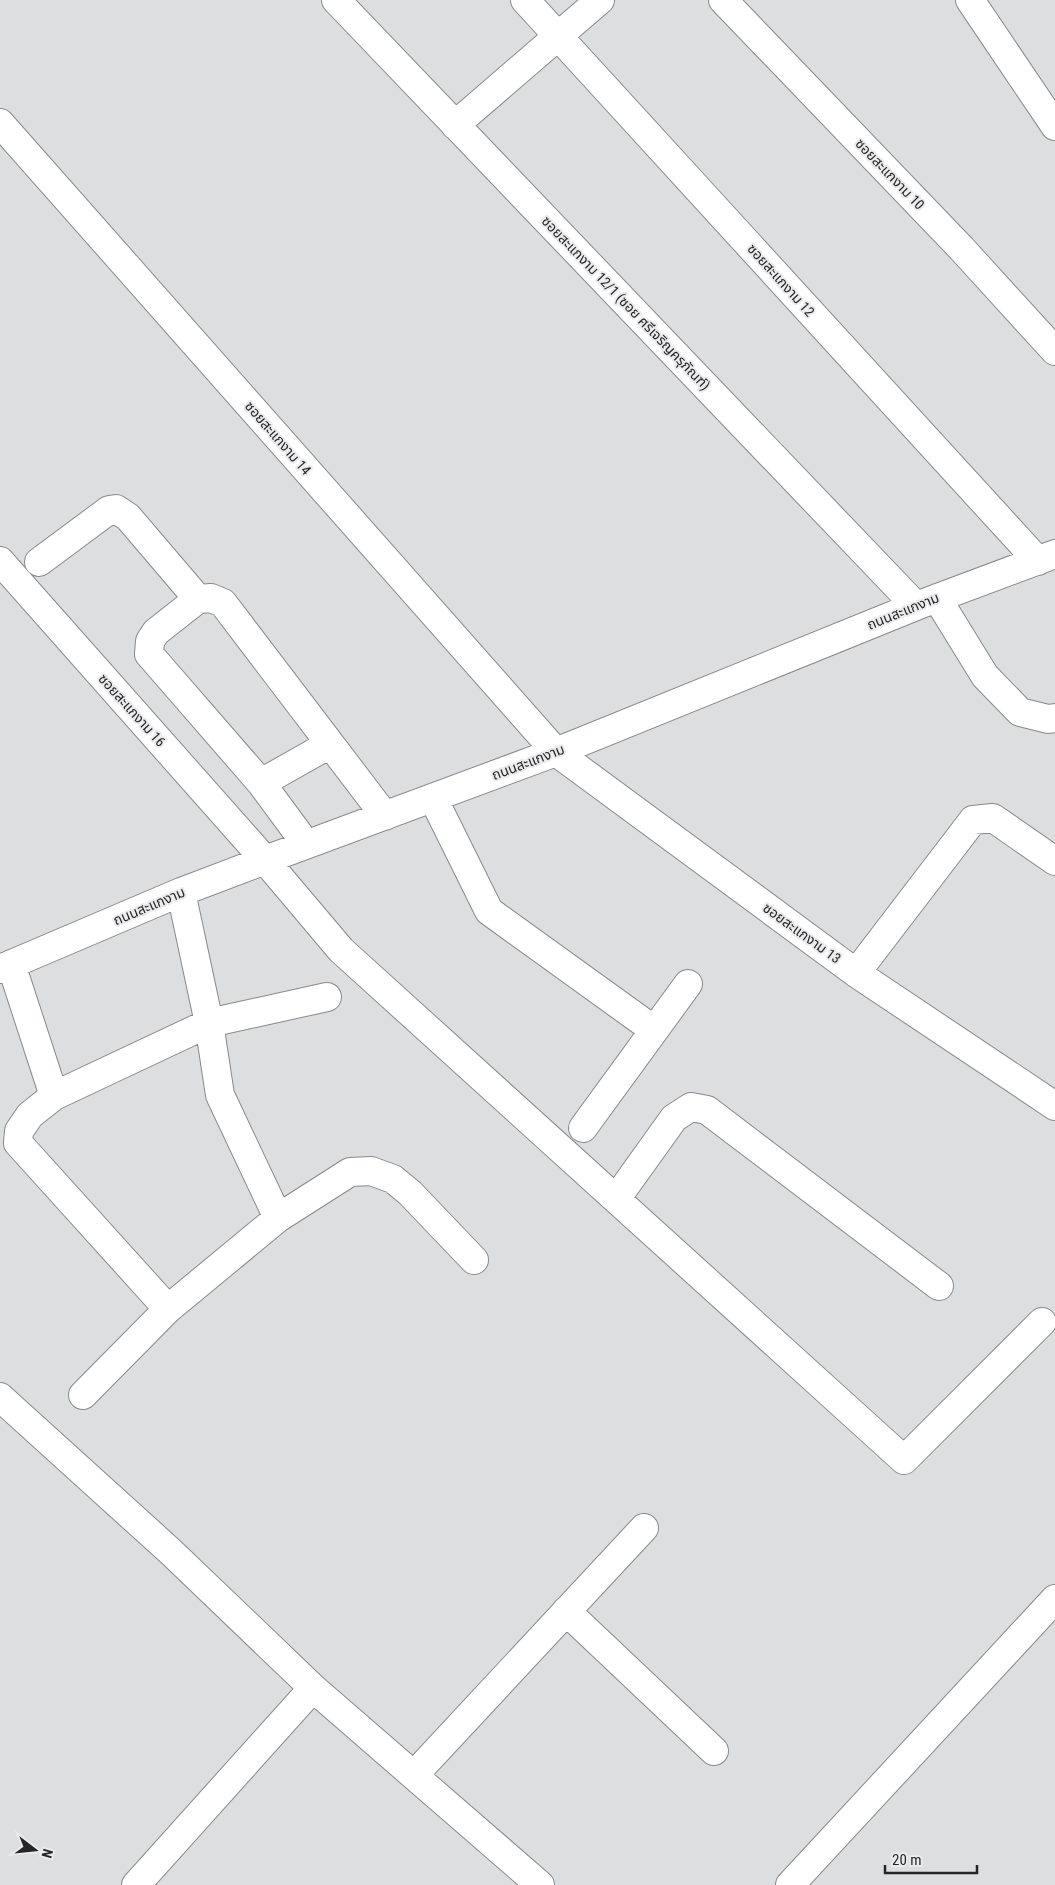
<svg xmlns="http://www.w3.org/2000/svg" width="1055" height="1885" font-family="'Roboto Condensed','Noto Sans Thai',sans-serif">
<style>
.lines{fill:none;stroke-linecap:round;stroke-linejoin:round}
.minor-casing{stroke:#88898a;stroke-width:30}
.minor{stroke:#fff;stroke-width:28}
.labels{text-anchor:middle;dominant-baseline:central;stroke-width:4;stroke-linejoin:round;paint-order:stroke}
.street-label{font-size:14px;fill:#252525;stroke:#ebebed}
</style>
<rect width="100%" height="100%" fill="#dddedf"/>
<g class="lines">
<defs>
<path id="minor" d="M336 0 916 606
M525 0 1038 561
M723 0 962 249 1055 351
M970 0 1055 126
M0 123 556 752 856 973 1055 1106
M455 125 600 0
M0 561 265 860 341 950 904 1460 1042 1322
M39 562 109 510 116 509 128 517 198 599
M937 598 985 676 1020 712 1048 719 1055 718
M261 783 330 744
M433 798 489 911 654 1030
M306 844 261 783 149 654 150 641 156 632 198 599 211 598 223 603 385 816
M181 892 209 1023 220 1095 278 1218
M11 964 54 1096
M0 969 181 892 265 860 556 752 916 606 1055 554
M856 973 973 820 993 818 1055 861
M583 1128 688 984
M616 1199 674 1118 691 1107 707 1110 939 1286
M168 1309 18 1143 19 1131 30 1115 54 1096 209 1023 327 997
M83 1395 168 1309 278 1218 350 1172 371 1171 393 1179 410 1193 474 1260
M0 1397 171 1552 313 1688 540 1885
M566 1611 714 1751
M414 1775 644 1528
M136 1885 313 1688
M790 1885 1055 1599"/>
</defs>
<use href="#minor" class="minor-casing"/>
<use href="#minor" class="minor"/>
</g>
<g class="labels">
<g class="street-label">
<text transform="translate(890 174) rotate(46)">ซอยสะแกงาม 10</text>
<text transform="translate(781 280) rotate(48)">ซอยสะแกงาม 12</text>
<text transform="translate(626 303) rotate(46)">ซอยสะแกงาม 12/1 (ซอย ศรีเจริญครุภัณฑ์)</text>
<text transform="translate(278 438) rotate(49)">ซอยสะแกงาม 14</text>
<text transform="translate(903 611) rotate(-22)">ถนนสะแกงาม</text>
<text transform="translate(132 710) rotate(48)">ซอยสะแกงาม 16</text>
<text transform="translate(528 762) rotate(-21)">ถนนสะแกงาม</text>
<text transform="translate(149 906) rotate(-23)">ถนนสะแกงาม</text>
<text transform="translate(802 933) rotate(36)">ซอยสะแกงาม 13</text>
</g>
</g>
<g transform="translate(35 1850) rotate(106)" stroke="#ebebed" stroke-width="4" paint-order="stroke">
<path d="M0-4L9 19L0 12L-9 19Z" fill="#252525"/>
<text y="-8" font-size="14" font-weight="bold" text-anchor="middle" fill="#252525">N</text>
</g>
<path d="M885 1865v8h92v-8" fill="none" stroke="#252525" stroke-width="2.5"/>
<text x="892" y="1865" font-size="15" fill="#252525" stroke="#ebebed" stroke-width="4" paint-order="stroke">20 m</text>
</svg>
